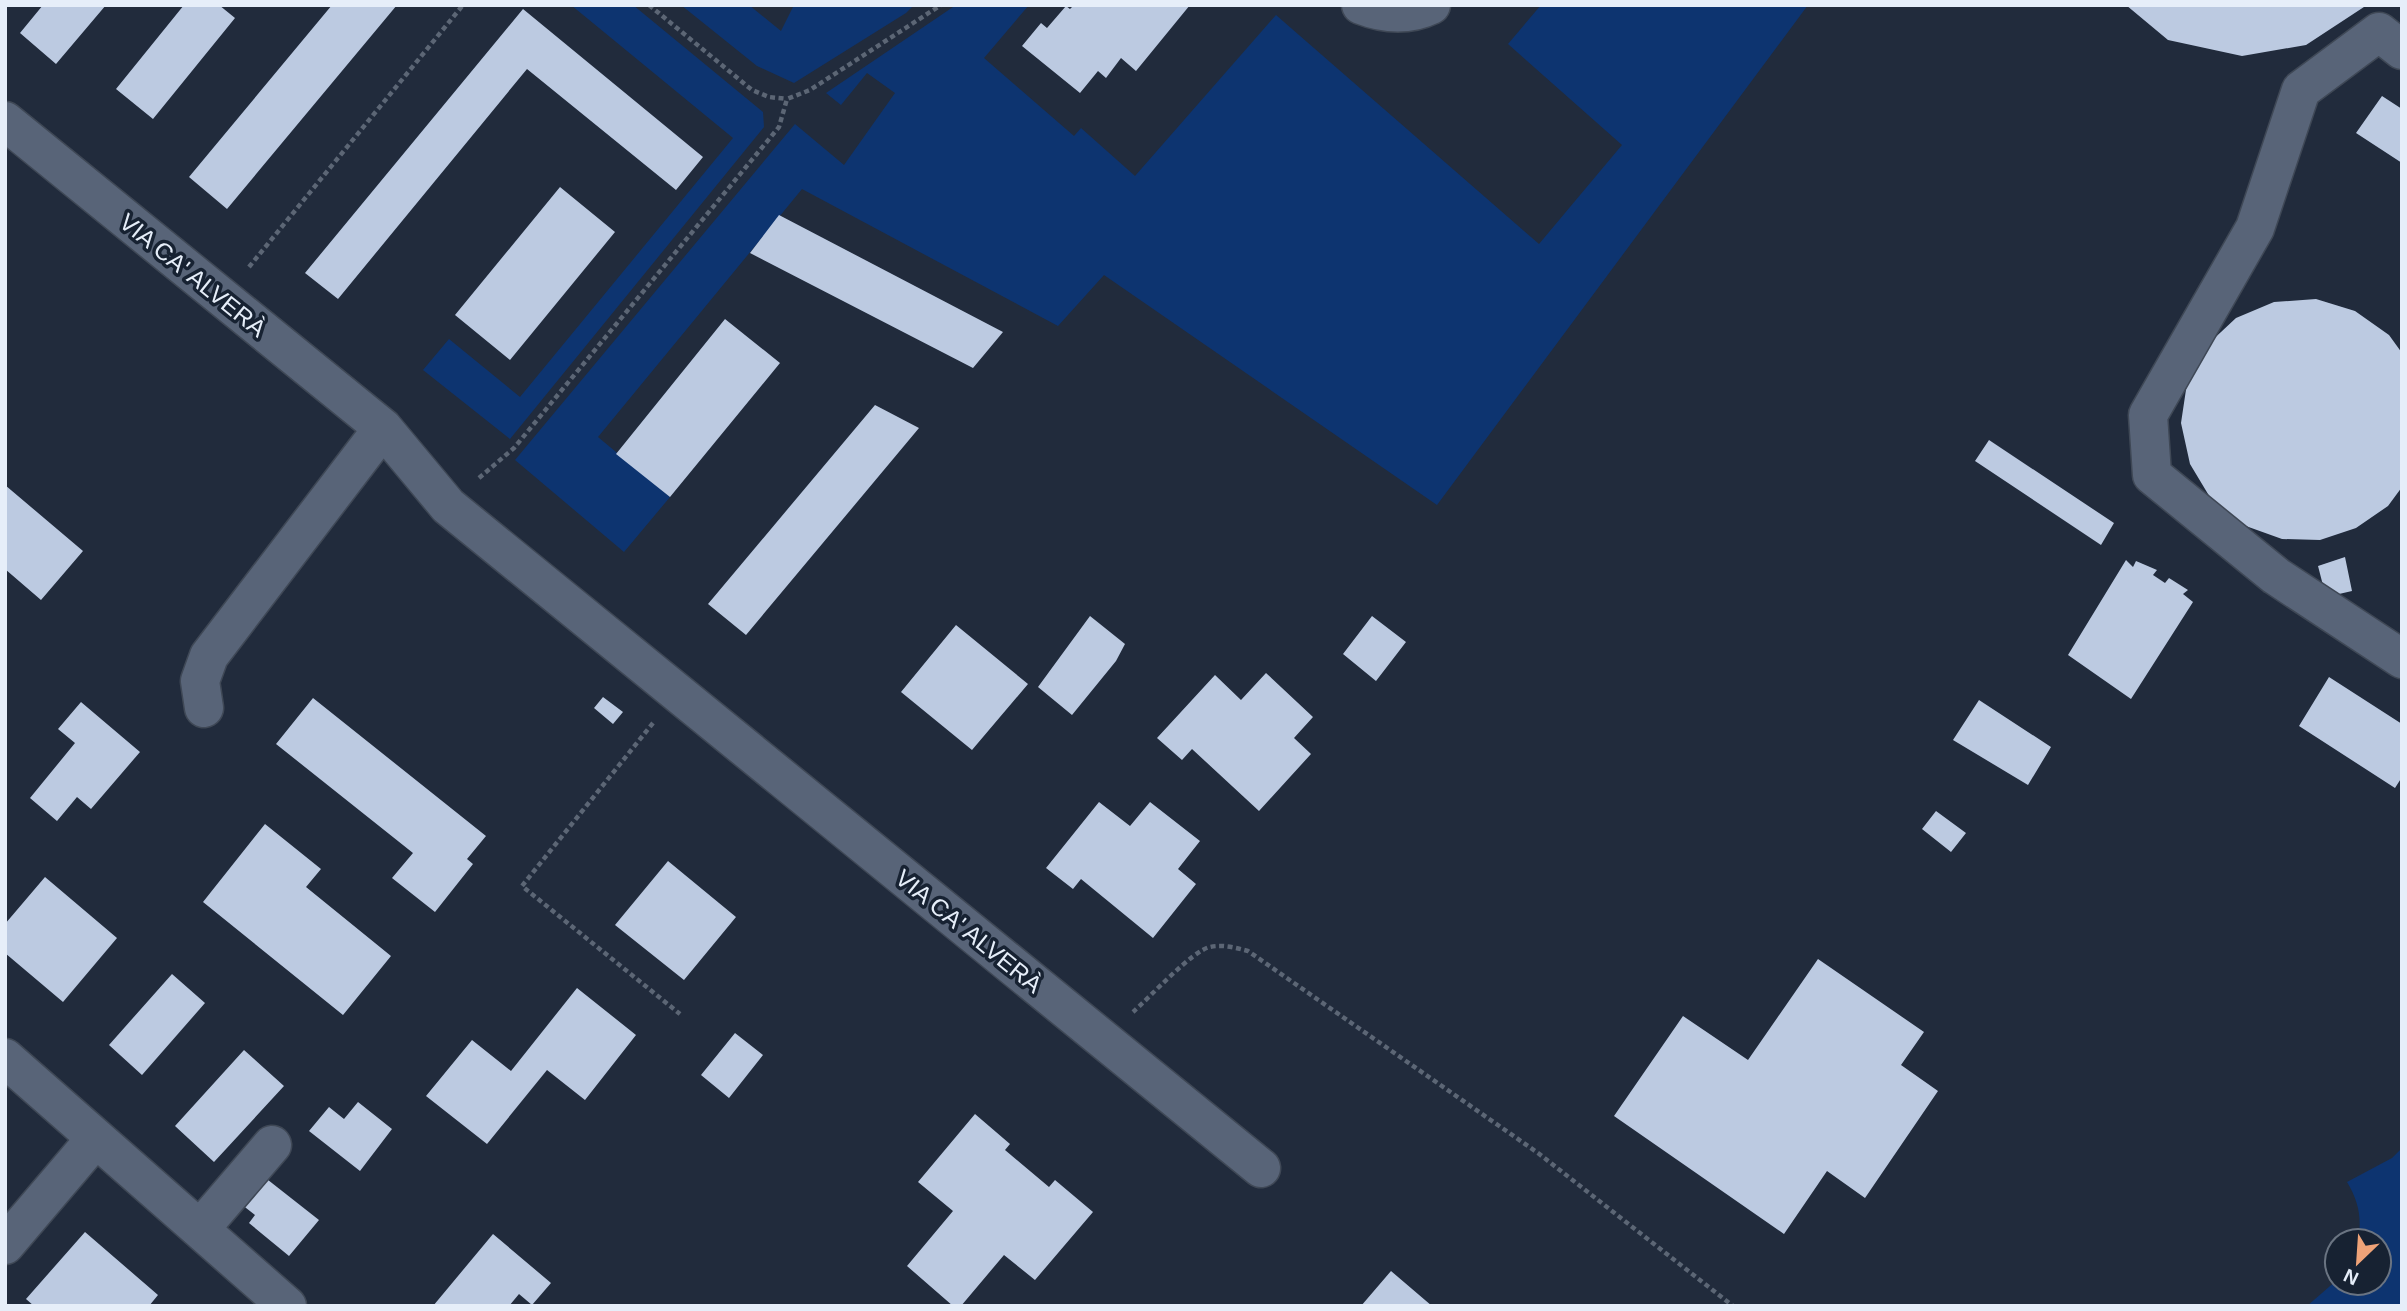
<svg xmlns="http://www.w3.org/2000/svg" width="2407" height="1311" font-family="Helvetica,sans-serif">
<style>
.green{fill:#0d3470}
.building{fill:#bccae1}
.lines{fill:none;stroke-linecap:round;stroke-linejoin:round}
.minor-casing{stroke:#3f4856;stroke-width:41}
.path{stroke:#5c6675;stroke-width:4.5;stroke-dasharray:5 3.5;stroke-linecap:butt}
.minor{stroke:#586478;stroke-width:38}
.labels{text-anchor:middle;dominant-baseline:central;stroke-width:7;stroke-linejoin:round;paint-order:stroke}
.street-label{font-size:24px;fill:#e6eef9;stroke:#172232}
</style>
<rect width="100%" height="100%" fill="#212b3c"/>
<path class="green" d="M571 5H633L763 112 764 127 510 439 423 370 449 339 520 397 733 138Z
M681 5H749L781 31 794 5H914L906 13 794 83 757 66Z
M956 5H1029L984 58 1074 136 1081 128 1135 176 1276 15 1539 244 1622 145 1508 44 1541 5H1808L1437 505 1104 275 1058 326 802 189 598 437 670 497 624 552 515 460 795 124 844 165 895 93 867 73 841 105 826 93Z
M2402 1148V1306H2307L2337 1280V1283H2379V1241H2358C2362 1218 2359 1202 2347 1182L2392 1158Z"/>
<path class="building" d="M43 5H106L56 64 20 33Z
M184 5H219L235 18 153 119 116 89Z
M332 5H397L227 209 189 177Z
M1074 5H1190L1136 71 1121 58 1106 78 1098 71 1080 93 1022 46 1041 23 1047 28 1066 6 1070 9Z
M2126 5H2367L2306 45 2242 56 2168 40Z
M523 9 703 157 676 190 527 69 338 299 305 273Z
M2382 96 2402 109V163L2356 133Z
M560 187 615 232 510 360 455 315Z
M779 215 1003 332 973 368 750 253Z
M2316 299 2355 311 2389 335 2402 353V487L2388 506 2356 528 2320 540 2282 539 2243 525 2211 499 2190 464 2181 423 2187 383 2206 346 2236 318 2274 302Z
M725 319 780 363 670 497 616 454Z
M875 405 919 428 746 635 708 604Z
M1989 440 2114 523 2101 545 1975 461Z
M5 485 83 551 41 600 5 569Z
M2345 557 2352 591 2326 597 2318 566Z
M2126 560 2133 567 2136 561 2157 570 2153 575 2165 583 2169 578 2188 590 2183 594 2193 602 2131 699 2068 655Z
M1090 616 1125 644 1116 661 1072 715 1038 687Z
M1372 616 1406 642 1376 681 1343 654Z
M956 625 1028 684 972 750 901 692Z
M1266 673 1313 717 1294 738 1311 754 1259 811 1192 749 1182 760 1157 738 1215 675 1241 700Z
M2329 677 2402 724V777L2395 788 2299 726Z
M603 697 623 712 613 724 594 708Z
M313 698 486 836 467 859 473 864 435 912 392 878 413 853 276 744Z
M1979 700 2051 747 2028 785 1953 740Z
M81 702 140 752 91 809 77 797 57 821 30 798 75 743 58 729Z
M1099 802 1130 826 1150 802 1200 841 1178 869 1196 884 1153 938 1081 879 1073 889 1046 868Z
M1936 811 1966 833 1951 852 1922 829Z
M265 824 321 869 306 887 391 956 343 1015 203 902Z
M668 861 736 917 684 980 615 925Z
M45 877 117 938 63 1002 5 953V924Z
M1818 959 1924 1032 1901 1065 1938 1091 1865 1198 1827 1171 1784 1234 1614 1116 1683 1016 1748 1060Z
M172 974 205 1003 142 1075 109 1045Z
M577 988 636 1035 585 1100 547 1070 487 1144 426 1096 472 1040 511 1071Z
M735 1033 763 1055 729 1098 701 1075Z
M244 1050 284 1086 214 1162 175 1126Z
M358 1102 392 1129 360 1171 309 1131 329 1107 344 1119Z
M975 1114 1010 1144 1005 1150 1049 1187 1055 1180 1093 1212 1035 1280 1004 1255 961 1306H953L907 1266 953 1211 918 1182Z
M263 1176 319 1220 289 1256 249 1223 255 1215 241 1204Z
M85 1232 158 1295 149 1306H34L26 1299Z
M493 1234 551 1283 532 1305 519 1294 509 1306H433Z
M1391 1271 1432 1306H1361Z"/>
<g class="lines">
<defs>
<path id="minor" d="M1361 5C1384 14 1408 16 1431 5
M2402 50 2379 32 2301 90 2255 228 2148 415 2152 475 2276 576 2402 659
M5 121 383 428 448 506 1261 1168
M204 708 200 681 209 656 383 428
M5 1058 287 1306
M200 1229 272 1145
M5 1245 96 1138"/>
</defs>
<use href="#minor" class="minor-casing"/>
<path class="path" d="M649 5 752 90 769 97 787 99
M249 267 463 5
M479 478 514 448 779 127 787 99 810 90 941 5
M653 723 522 886 680 1014
M1133 1012C1149 998 1193 950 1210 947 1223 944 1236 948 1248 951L1538 1153 1733 1306"/>
<use href="#minor" class="minor"/>
</g>
<g class="labels">
<g class="street-label">
<text transform="translate(193 275) rotate(39)">VIA CA' ALVERÀ</text>
<text transform="translate(969 931) rotate(39)">VIA CA' ALVERÀ</text>
</g>
</g>
<rect width="2407" height="1311" fill="none" stroke="#e6eef9" stroke-width="14"/>
<g transform="translate(2358 1262) rotate(205)"><circle r="33" fill="#172232" stroke="#6a7482" stroke-width="2"/>
<path d="M0-5L12 26L0 18L-12 26Z" fill="#efa378"/>
<text y="-10" font-size="19" font-weight="bold" text-anchor="middle" fill="#e6eef9">N</text>
</g>
</svg>
